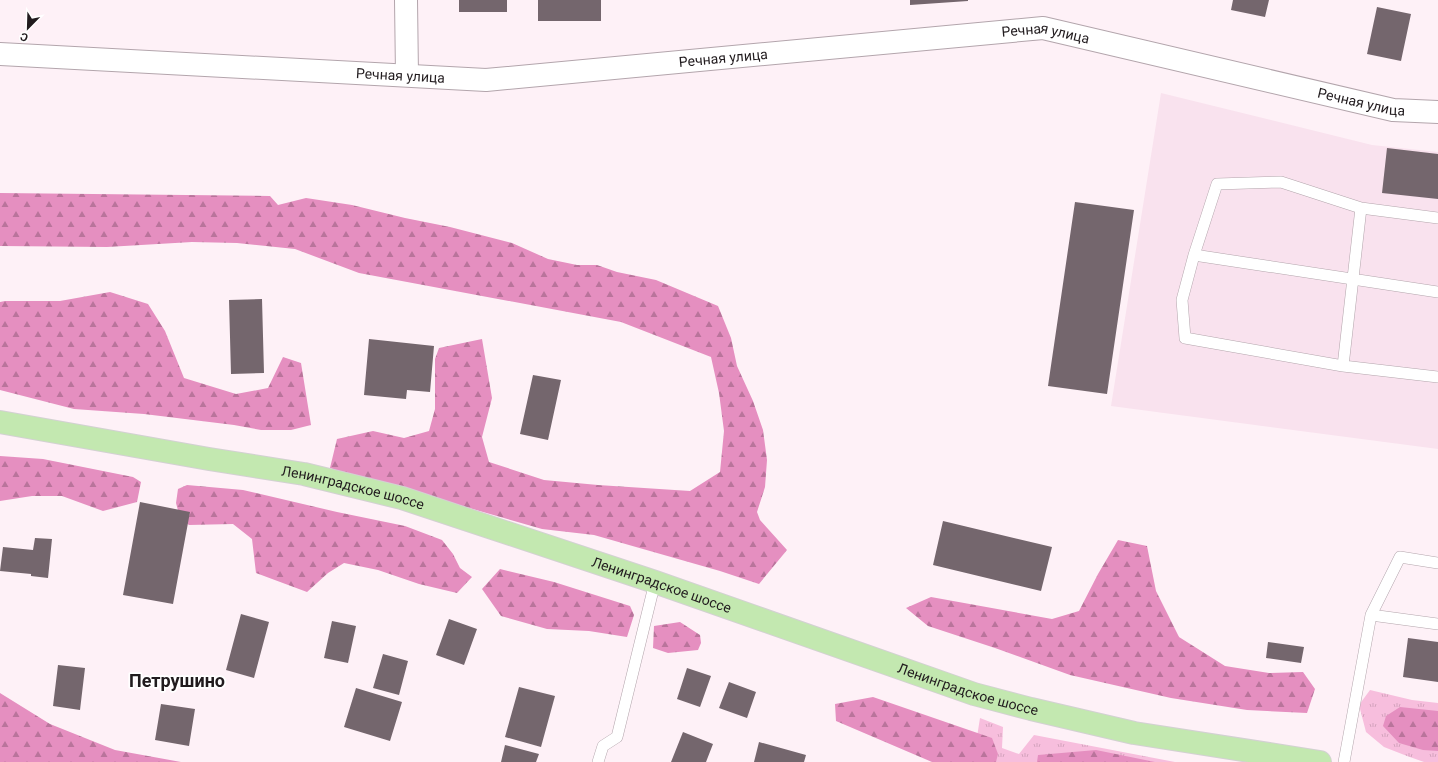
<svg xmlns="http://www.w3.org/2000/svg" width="1438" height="762" font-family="Roboto,sans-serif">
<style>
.built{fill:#f9e2ee}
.grass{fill:url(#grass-tufts)}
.forest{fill:url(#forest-firs)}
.building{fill:#74666d}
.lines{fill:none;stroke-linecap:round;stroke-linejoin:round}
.lane-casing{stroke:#b3a5ac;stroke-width:12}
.street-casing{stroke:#b3a5ac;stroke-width:24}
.primary-casing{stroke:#d3d1d2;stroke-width:24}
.lane{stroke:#fff;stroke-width:11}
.street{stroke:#fff;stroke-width:22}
.primary{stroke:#c3e8b0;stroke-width:22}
.labels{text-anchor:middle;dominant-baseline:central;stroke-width:3.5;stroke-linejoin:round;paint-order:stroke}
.street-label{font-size:14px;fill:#211b1e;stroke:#fff}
.district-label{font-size:18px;font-weight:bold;fill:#211b1e;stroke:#fff}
</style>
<defs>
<pattern id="grass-tufts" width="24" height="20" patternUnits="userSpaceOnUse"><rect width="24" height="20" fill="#f7bedd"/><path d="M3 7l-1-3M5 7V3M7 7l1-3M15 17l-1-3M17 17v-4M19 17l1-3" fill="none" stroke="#d3a3bd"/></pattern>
<pattern id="forest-firs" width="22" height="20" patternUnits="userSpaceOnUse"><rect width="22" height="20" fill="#e58fc0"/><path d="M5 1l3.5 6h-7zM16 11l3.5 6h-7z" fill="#b9749b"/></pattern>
</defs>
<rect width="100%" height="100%" fill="#fef1f7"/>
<path class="built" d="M1161 93 1372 145 1438 152V449L1111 406Z"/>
<path class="grass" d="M1370 690 1412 700 1438 703V762H1424L1407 756 1384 747 1366 732 1359 705Z
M980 718 1003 727 1002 748 1019 754 1034 735 1175 762H973Z"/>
<path class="forest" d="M0 193 270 196 278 205 306 198 352 205 405 218 450 227 512 243 548 259 577 265H597L617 272 656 280 718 306 731 338 737 366 753 401 763 430 767 460 765 487 757 512 760 520 787 550 759 584 720 571 594 535 542 529 438 499 379 485 330 468 337 439 373 431 404 438 429 431 435 409V359L439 348 482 339 492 398 482 437 489 462 544 480 598 485 690 491 720 472 724 431 719 393 711 357 621 322 359 273 295 249 237 243 192 242 107 247 0 246Z
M110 292 148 304 165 331 184 378 236 394 268 388 283 357 301 363 311 425 291 430H261L234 425 144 414 74 409 0 390V302L5 301H60Z
M0 456 43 459 133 477 141 482 137 502 103 511 62 496H32L0 501Z
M187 485 243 490 337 512 405 526 442 540 453 554 460 568 472 577 457 593 419 584 378 570 344 563 328 573 307 592 256 573 252 539 233 524 189 525 180 518 176 503 178 489Z
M1118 540 1147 546 1156 591 1179 637 1225 666 1269 673 1303 672 1315 689 1307 713 1247 710 1171 698 1070 675 995 648 928 626 906 608 931 597 1052 619 1079 611 1098 574Z
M500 569 554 582 630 606 634 615 627 637 589 631 547 629 501 616 482 589Z
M680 622 700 635 701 643 698 650 668 653 653 648 654 626Z
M0 693 50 724 115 750 181 762H0Z
M873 697 992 738 998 754 996 762H932L836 721 835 704Z
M1400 707 1438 711V751L1423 750 1399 743 1383 726 1386 716Z
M1096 750 1155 762H1037L1038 755Z"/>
<path class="building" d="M459 0H507V12H459Z
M538 0H601V21H538Z
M910 0H968V1L910 5Z
M1233 0H1269L1265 17 1231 10Z
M1377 7 1411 14 1401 61 1367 54Z
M1387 148 1438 154V199L1382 193Z
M1075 202 1134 210 1107 394 1048 386Z
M262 299 264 373 231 374 229 300Z
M369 339 434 346 430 392 407 390 406 399 364 395Z
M533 375 561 380 548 440 520 434Z
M140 502 190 512 173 604 123 595Z
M943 521 1052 547 1041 591 933 565Z
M35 538 52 539 48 578 31 576V574L0 571 3 547 33 550Z
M241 614 269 622 254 678 226 670Z
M449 619 477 629 464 665 436 655Z
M332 621 356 626 348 663 324 658Z
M1408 638 1438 642V682L1403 677Z
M1268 642 1304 647 1301 663 1266 658Z
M383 654 408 661 399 695 373 688Z
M58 665 85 668 80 710 53 706Z
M687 668 711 676 700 707 677 699Z
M729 682 756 692 747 718 719 708Z
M519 687 555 696 541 747 505 737Z
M356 688 402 702 390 741 344 727Z
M161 704 195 709 189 746 155 740Z
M683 732 713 744 706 762H671Z
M759 742 806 755 804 762H754Z
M505 745 539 754 536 762H501Z"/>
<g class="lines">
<defs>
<path id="lane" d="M1438 218 1361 208 1281 182 1217 184 1194 255 1182 300 1185 338 1343 366 1438 377
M1194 255 1438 292
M1343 366 1361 208
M1371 615 1400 557 1438 563
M598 762 603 746 617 737 655 582
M1344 762 1371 615 1438 624"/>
<g id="street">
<path d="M406 0 407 75"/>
<path id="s1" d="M0 54 486 80 1043 28 1393 110 1438 112"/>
</g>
<g id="primary">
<path id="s2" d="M0 422 209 459 304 474 402 498 655 582 974 694 1031 709 1134 733 1320 762"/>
</g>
</defs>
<use href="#lane" class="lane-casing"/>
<use href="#street" class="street-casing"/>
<use href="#primary" class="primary-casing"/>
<use href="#lane" class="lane"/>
<use href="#street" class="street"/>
<use href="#primary" class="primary"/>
</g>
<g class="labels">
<g class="street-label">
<text stroke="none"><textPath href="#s1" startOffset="1049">Речная улица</textPath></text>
<text stroke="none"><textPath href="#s1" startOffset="725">Речная улица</textPath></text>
<text stroke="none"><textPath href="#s1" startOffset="401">Речная улица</textPath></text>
<text stroke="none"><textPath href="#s1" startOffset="1373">Речная улица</textPath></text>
<text stroke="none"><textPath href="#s2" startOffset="359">Ленинградское шоссе</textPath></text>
<text stroke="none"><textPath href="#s2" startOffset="683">Ленинградское шоссе</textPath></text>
<text stroke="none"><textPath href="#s2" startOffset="1007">Ленинградское шоссе</textPath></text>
</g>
<g class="district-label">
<text x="177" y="680">Петрушино</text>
</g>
</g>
<g transform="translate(28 28) rotate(203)" stroke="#ffffff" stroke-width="3" paint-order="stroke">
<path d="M0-3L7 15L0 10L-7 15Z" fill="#211b1e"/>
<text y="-6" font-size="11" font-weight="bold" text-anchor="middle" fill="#211b1e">С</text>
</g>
</svg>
